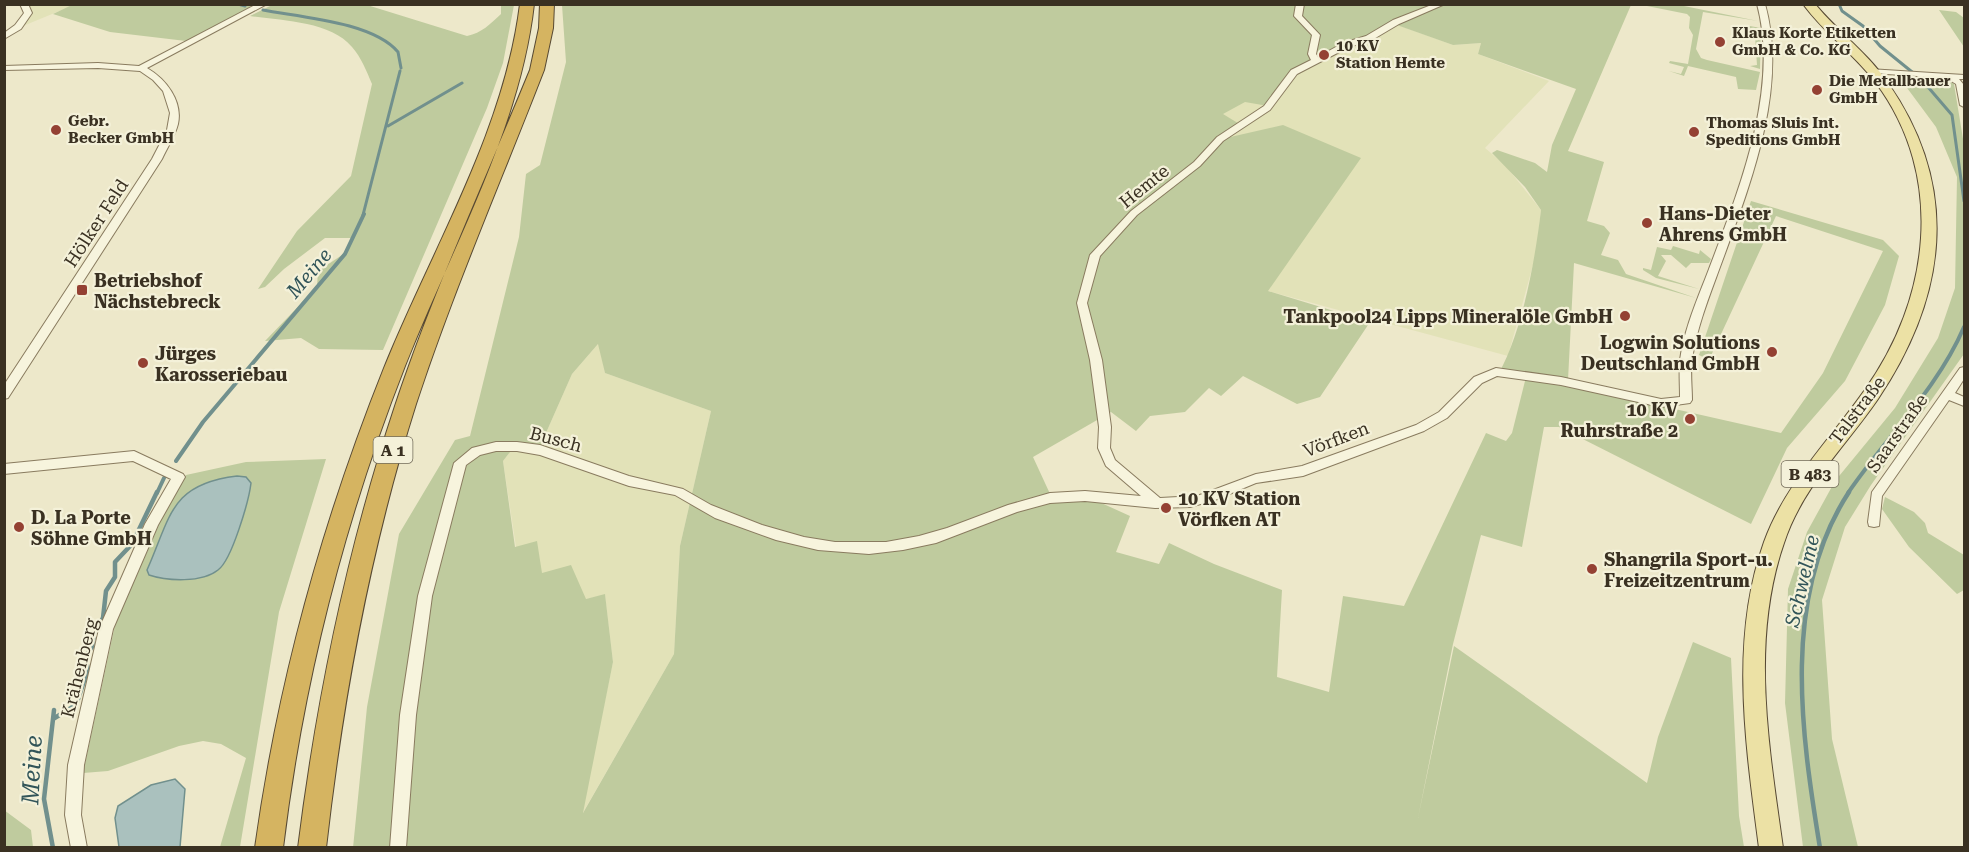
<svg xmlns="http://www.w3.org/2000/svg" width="1969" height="852" font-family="'Roboto Serif',serif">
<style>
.farmland{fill:#e2e2b8}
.green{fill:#bfcb9e;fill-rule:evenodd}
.water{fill:#aac1be;stroke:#71908d;stroke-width:1.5}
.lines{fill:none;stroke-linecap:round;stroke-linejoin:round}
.stream-far2{stroke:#71908d;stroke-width:3}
.stream-far1{stroke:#71908d;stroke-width:4}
.stream{stroke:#71908d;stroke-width:4.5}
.minor-casing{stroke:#897b5f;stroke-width:2}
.primary-casing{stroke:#574933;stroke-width:2}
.motorway-casing{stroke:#574933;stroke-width:2}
.minor{fill:#f7f4dd;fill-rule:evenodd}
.primary{fill:#ece1a5;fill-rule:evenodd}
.motorway{fill:#d5b461;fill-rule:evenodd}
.poi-dot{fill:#944133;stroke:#f4f1d9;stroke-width:2}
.labels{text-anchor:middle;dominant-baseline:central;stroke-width:4.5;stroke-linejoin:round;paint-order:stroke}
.far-poi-label{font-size:15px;font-weight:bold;fill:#3a3122;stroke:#f4f1d9;text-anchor:start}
.shield{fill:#f4f1d9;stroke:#726b59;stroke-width:1.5}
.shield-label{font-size:16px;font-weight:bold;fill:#3a3122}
.street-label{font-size:18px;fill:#3a3122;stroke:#f4f1d9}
.poi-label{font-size:18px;font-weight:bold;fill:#3a3122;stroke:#f4f1d9;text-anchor:start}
.water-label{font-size:20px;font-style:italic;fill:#325559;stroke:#f4f1d9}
.near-water-label{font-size:24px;font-style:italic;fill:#325559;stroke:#f4f1d9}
</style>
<rect width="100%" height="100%" fill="#ede8ca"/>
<path class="farmland" d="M28 5H74L23 26 29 12Z
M1395 24 1453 45 1481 43 1478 54 1549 81 1485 148 1505 165 1541 210 1536 254 1508 356 1268 291 1225 138 1222 114 1294 72Z
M599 343 605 373 711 411 680 546 674 654 581 816 613 662 605 595 586 599 542 573 516 547 503 461 514 447 538 451 572 374Z"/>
<path class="green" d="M74 4 257 5 186 41 110 32 53 14Z
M272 5H367L467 36C482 33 490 24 501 14V5H514L503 63 487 108 383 350 319 349 301 338 265 341 317 287 318 271 342 255 354 238H325L284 269 265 287 258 289 297 231 351 176 372 84C367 72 361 57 352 47 330 21 282 21 250 16Z
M562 5H1631L1568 151 1604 162 1587 221 1604 226 1610 233 1601 255 1618 260 1626 274 1696 298 1574 263 1568 380 1657 405 1781 433 1823 373 1883 251 1776 216 1709 360 1699 355 1751 201 1883 240 1899 256 1885 305 1845 381 1787 448 1751 524 1559 427H1544L1522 547 1481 535 1453 644 1418 818 1454 646 1647 783 1658 737 1693 642 1731 658 1739 816 1744 847 353 848 367 707 399 534 455 440 470 436 519 237 526 174 540 165 566 62ZM1394 24 1453 45 1481 43 1478 54 1576 89 1552 145 1547 172 1535 163 1497 150 1492 153 1525 187 1541 210C1535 260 1523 329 1499 373L1526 377 1512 433 1506 441 1486 433 1404 606 1343 596 1329 692 1277 677 1282 590 1214 564 1169 543 1159 564 1116 552 1130 516 1097 501 1051 496 1033 457 1111 412 1136 431 1150 416 1185 412 1209 388 1221 396 1243 376 1297 404 1320 397 1370 322 1268 291 1361 158 1283 125 1226 138 1241 125 1223 114 1245 102 1268 106 1294 72ZM598 344 605 373 711 411 680 546 674 654 583 813 613 662 605 594 586 599 571 565 542 573 537 541 515 547 503 461 514 447 538 451 572 374Z
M1642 5 1684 6 1758 21 1703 12 1696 49 1701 58 1707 60 1760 72 1756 90 1738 89 1736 77 1688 66 1684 76 1669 71 1681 74 1684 67 1669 63 1670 61 1688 64 1693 35 1689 28 1690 17 1687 14Z
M1939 10 1956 12 1964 18V47Z
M1744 25 1761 28 1760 69 1750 66 1757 65 1755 36 1736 26Z
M1896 73 1942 74 1954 84 1964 145V354L1871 485 1845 527 1822 600 1832 739 1858 847H1803L1785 703 1788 589 1807 532 1835 481 1895 408 1938 338 1955 288 1957 177 1936 127Z
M1673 246 1699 254 1700 250 1711 259 1709 263H1691L1686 268 1671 255H1661L1666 261 1658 276 1699 289 1656 278 1643 270V268L1651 270 1657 247 1671 250Z
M326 459 279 612 240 847H220L246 758 221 744 203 741 179 746 108 771 83 773 115 625 176 486 186 475 246 462Z
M1885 497 1914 512 1925 523 1928 533 1964 555V590L1957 594 1909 547 1882 509Z
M4 810 31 830 33 847H5Z"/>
<path class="water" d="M237 476 246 477 251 483C249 500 232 560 218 570 202 583 167 581 149 575L147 570C171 516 170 484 237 476Z
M175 779 185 789 180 847H119L115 818 118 806 151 785Z"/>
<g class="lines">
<path class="stream-far2" d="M238 4 245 6
M1839 4 1842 11 1863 26 1880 46 1922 80 1952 115 1964 201
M263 10C300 17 373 22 398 52L401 68
M388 126 462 83
M363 215 400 71"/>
<path class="stream-far1" d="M176 461 203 422 345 254 364 214
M157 493 164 478
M1848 493C1886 437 1937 390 1964 327"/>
<path class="stream" d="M53 719 54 710
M53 848 44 799 53 719 76 705 88 669 85 657 92 647 94 633 103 618 106 591 115 577V562L132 544 157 492
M1820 848C1801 732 1781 596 1849 492"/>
<defs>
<path id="minor" d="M20 4H28L32 13 21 29 4 39V33L15 25 24 13Z
M257 4H267L147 68C166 79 183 101 178 124 175 136 167 148 162 159L8 398 4 399V385L152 159 167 130 170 113 163 91 153 80 140 71 98 68 4 70V66L98 63 139 66Z
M1296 4H1304L1302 16 1320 35 1316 54 1318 57 1343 43 1366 36 1393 20 1434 4H1445L1399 24 1372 40 1349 47 1297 74 1270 110 1223 141 1200 166 1137 215 1100 256 1087 303 1102 360 1111 427 1110 448 1115 460 1160 498 1197 496 1256 474 1302 466 1416 425 1439 412 1474 377 1496 368 1561 377 1661 399 1680 397C1680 385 1679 372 1680 360 1684 329 1698 298 1709 269 1739 190 1780 89 1757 4H1765C1789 89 1749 188 1720 267 1709 297 1697 327 1692 359 1690 372 1692 387 1692 400L1690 403 1661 407 1561 385 1497 376 1482 383 1447 418 1424 431 1303 476 1256 483 1215 500 1190 507 1155 508 1085 501 1050 503 1017 512 936 543 903 550 869 554 818 550 776 540 715 518 675 495 629 486 540 455 517 451H496L480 455 466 465 432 596 416 715 406 848H390L400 715 418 596 454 463 472 448 496 442H517L540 445 629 476 683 489 711 505 762 525 804 537 835 542H886L919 536 947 528 1008 505 1050 493 1085 491 1141 496 1106 466 1098 448 1099 427 1090 360 1077 303 1090 255 1131 211 1194 162 1217 137 1264 106 1291 70 1311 60 1308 54 1312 35 1294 16Z
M1869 69 1964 75V79H1959L1964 85V107L1960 105 1956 84 1946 78 1872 73H1869Z
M1964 367V379L1955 393 1964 397V406L1949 400 1882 496 1879 526 1874 527 1869 526 1868 522 1872 492 1960 368Z
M134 451 183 474 185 477 158 525 113 629 84 765 81 815 87 848H71L65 815 68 765 99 629 145 524 171 479 133 461 4 474V464Z"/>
<path id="primary" d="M1803 4H1815C1838 32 1868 53 1888 83 1961 188 1947 296 1878 399 1846 446 1802 487 1784 543 1750 641 1769 747 1783 848H1759C1746 747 1729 640 1764 542 1785 484 1829 441 1864 391 1930 300 1946 177 1876 83 1854 54 1824 33 1803 4Z"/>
<path id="motorway" d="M520 4H534C520 130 451 249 405 366 344 521 303 682 283 848H255C278 682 322 523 384 368 432 249 504 133 520 4Z
M540 4H554L553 28 544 70C501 181 453 291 416 404 370 549 343 697 326 848H298C317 697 347 550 395 406 433 292 484 182 530 70L539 28Z"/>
</defs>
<use href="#minor" class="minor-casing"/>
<use href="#primary" class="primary-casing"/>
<use href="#motorway" class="motorway-casing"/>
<use href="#minor" class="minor"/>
<use href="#primary" class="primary"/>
<use href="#motorway" class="motorway"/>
</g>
<g class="poi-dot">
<circle cx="1720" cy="42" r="6"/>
<circle cx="1324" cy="55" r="6"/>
<circle cx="1817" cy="90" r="6"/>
<circle cx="56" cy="130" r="6"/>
<circle cx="1694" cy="132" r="6"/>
<circle cx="1647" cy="223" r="6"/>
<rect x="76" y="284" width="12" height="12" rx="3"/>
<circle cx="1625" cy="316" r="6"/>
<circle cx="1772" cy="352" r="6"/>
<circle cx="143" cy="363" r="6"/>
<circle cx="1690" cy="419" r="6"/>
<circle cx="1166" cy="508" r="6"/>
<circle cx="19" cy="527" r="6"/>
<circle cx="1592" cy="569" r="6"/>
</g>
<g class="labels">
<g class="far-poi-label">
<text x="1732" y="33">Klaus Korte Etiketten<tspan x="1732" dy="17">GmbH &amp; Co. KG</tspan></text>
<text x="1336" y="46">10 KV<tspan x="1336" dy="17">Station Hemte</tspan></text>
<text x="1829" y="81">Die Metallbauer<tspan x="1829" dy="17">GmbH</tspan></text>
<text x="68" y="121">Gebr.<tspan x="68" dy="17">Becker GmbH</tspan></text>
<text x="1706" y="123">Thomas Sluis Int.<tspan x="1706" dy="17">Speditions GmbH</tspan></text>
</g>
<g class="shield">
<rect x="373.5" y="437" width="39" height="26" rx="4.5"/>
<rect x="1781.5" y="461" width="57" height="26" rx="4.5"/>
</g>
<g class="shield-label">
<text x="393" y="450">A 1</text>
<text x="1810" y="474">B 483</text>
</g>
<g class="street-label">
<text transform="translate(1144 186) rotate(-39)">Hemte</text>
<text transform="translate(96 223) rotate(-57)">Hölker Feld</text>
<text transform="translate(1857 410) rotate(-53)">Talstraße</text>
<text transform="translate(1897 433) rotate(-55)">Saarstraße</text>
<text transform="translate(556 439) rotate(15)">Busch</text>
<text transform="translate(1336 439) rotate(-21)">Vörfken</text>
<text transform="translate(79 668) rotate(-76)">Krähenberg</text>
</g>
<g class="poi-label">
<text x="1659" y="213">Hans-Dieter<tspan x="1659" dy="21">Ahrens GmbH</tspan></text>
<text x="94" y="280">Betriebshof<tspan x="94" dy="21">Nächstebreck</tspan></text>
<text x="1613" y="316" text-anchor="end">Tankpool24 Lipps Mineralöle GmbH</text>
<text x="1760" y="342" text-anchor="end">Logwin Solutions<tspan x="1760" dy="21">Deutschland GmbH</tspan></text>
<text x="155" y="353">Jürges<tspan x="155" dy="21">Karosseriebau</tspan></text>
<text x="1678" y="409" text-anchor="end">10 KV<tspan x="1678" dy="21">Ruhrstraße 2</tspan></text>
<text x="1178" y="498">10 KV Station<tspan x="1178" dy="21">Vörfken AT</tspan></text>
<text x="31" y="517">D. La Porte<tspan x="31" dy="21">Söhne GmbH</tspan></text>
<text x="1604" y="559">Shangrila Sport-u.<tspan x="1604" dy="21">Freizeitzentrum</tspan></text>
</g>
<g class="water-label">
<text transform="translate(309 273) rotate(-50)">Meine</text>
<text transform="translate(1802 581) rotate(-77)">Schwelme</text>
</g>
<g class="near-water-label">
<text transform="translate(32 770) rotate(-87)">Meine</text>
</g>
</g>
<rect width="1969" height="852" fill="none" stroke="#3a3122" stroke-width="12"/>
</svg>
